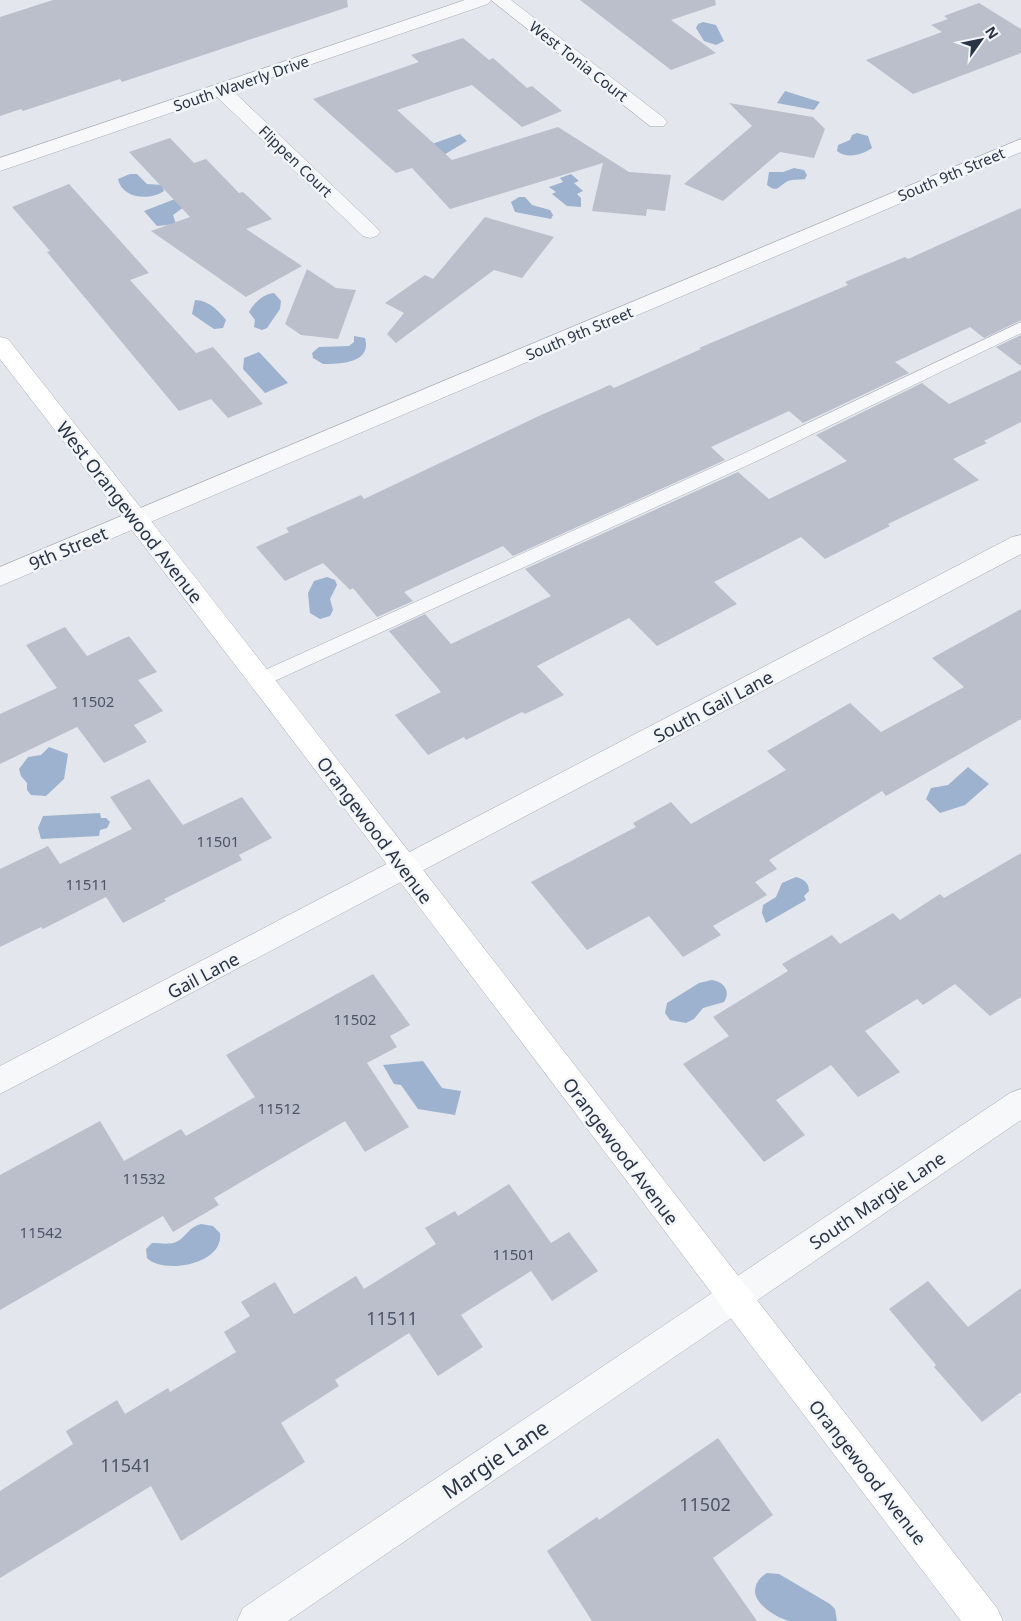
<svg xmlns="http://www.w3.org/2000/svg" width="1021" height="1621" font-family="'Noto Sans',sans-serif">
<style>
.water{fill:#9cb2cf}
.building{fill:#babfcb}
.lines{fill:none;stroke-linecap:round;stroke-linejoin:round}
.service-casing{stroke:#a7adb7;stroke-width:1}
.minor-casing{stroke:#a7adb7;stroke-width:1}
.tertiary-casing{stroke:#a7adb7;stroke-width:1}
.secondary-casing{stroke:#a7adb7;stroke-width:1}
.service{fill:#f7f8fa;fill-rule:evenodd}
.minor{fill:#f7f8fa;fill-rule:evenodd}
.tertiary{fill:#f7f8fa;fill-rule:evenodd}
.secondary{fill:#fff;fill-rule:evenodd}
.labels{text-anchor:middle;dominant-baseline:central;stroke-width:5;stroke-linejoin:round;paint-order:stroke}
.far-street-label{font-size:15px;fill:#293346;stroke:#f3f6f9}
.number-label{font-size:15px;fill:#4d5667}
.street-label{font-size:18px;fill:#293346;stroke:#f3f6f9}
.near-number-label{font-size:18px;fill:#4d5667}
.near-street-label{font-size:21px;fill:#293346;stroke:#f3f6f9}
</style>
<rect width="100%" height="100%" fill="#e3e6ec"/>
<path class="water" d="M703 22 716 25 724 41 716 45 704 41 696 28 698 24Z
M785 91 820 102 814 110 777 103Z
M857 133 868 136 872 148C862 155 847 159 837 151L838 145 850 140 852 135Z
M460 134 467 141 432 162 418 149Z
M794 168 804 170 807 175 805 179C800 180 793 179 788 181 779 185 778 194 767 185L769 172H783Z
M130 174H137L147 184 162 185 164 191C150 201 122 199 118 179Z
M571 174 579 181 574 183 583 191 577 194 581 198V207L567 206 552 194 556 192 549 187 563 182 560 178Z
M519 197H525L532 205 550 210 553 215 551 219 515 212 511 202Z
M175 199 184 207 173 215 176 224 157 226 144 211Z
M274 293 281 301 280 309 267 328 262 330 254 327 255 320 249 312C254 303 263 294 274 293Z
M195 300C208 300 218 310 226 320L223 328 214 329 192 314Z
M354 336 365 338C372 363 341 364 323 364L313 358 312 353 319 347 349 346 354 342Z
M259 352 288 383 265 393 243 369 244 358Z
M327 577 335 580 337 585 330 599 333 610 330 616 320 619 310 613 308 593 314 581Z
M49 747 68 754 64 779 46 796 31 795 27 790V783L21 776 19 769 28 757 41 755Z
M968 767 989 784 965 805 940 813 926 799 931 788 948 785Z
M100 813 101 818H106L110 822 107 828 100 830 99 836 41 839 38 828 43 816Z
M796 877C803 879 809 882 809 891L804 896 806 900 766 923 762 913 763 905 776 897 782 883Z
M712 980C724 982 731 991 724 1002L703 1008 694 1019 686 1023 670 1020 665 1013 667 1003 699 983Z
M423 1061 442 1088 461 1091 455 1115 418 1109 401 1085 394 1084 383 1065Z
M201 1224 213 1226 220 1233C224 1266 161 1274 147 1258L146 1249 152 1243C162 1243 173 1246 181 1239 189 1232 190 1227 201 1224Z
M767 1573 779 1574 830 1604 835 1609 837 1621C822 1621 804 1621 790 1621 778 1619 756 1605 755 1592 755 1583 760 1577 767 1573Z"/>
<path class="building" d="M53 0H347L348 7 122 82 120 79 23 111 21 109 0 116V17Z
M580 0H715L716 5 671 20 716 53 671 70Z
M979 3 1021 29V53L913 94 866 60 942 32 931 25 948 19 944 16Z
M463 38 489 60 493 58 527 88 532 86 562 111 522 127 472 85 397 110 452 160 558 127 629 172 671 175 665 211 647 209 646 216 592 211 603 163 450 209 412 168 396 173 313 99 419 62 411 55Z
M729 103 813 117 825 129 814 158 780 152 723 201 684 184 752 126Z
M170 138 194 163 206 159 239 193 243 192 272 219 246 229 302 266 246 297 151 231 190 217 129 152Z
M69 184 149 273 130 280 196 353 213 347 263 404 228 418 211 399 179 411 47 252 50 251 12 207Z
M1021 208V320L984 338 970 327 895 362 909 373 803 423 789 411 711 447 725 460 513 556 503 546 404 592 413 601 377 617 353 588 350 590 323 563 285 581 256 547 289 532 286 528 361 495 364 499 541 415 610 385 614 388 701 349 699 348 848 285 845 282 905 257 908 259Z
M485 217 554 237 522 278 494 270 396 343 387 334 404 313 385 303 425 275 433 279Z
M307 269 336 288 356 290 338 339 301 335 285 324Z
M1021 335V366L996 347Z
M1021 370V422L984 441 987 443 953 459 979 480 888 524 890 526 825 559 801 537 714 582 737 604 657 646 629 618 537 666 564 695 525 714 522 712 466 740 464 737 428 755 395 715 441 692 389 631 425 614 451 644 551 596 525 569 738 472 769 499 847 461 816 435 922 383 949 404Z
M1021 609V719L886 796 882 791 769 860 777 869 755 882 767 895 713 926 721 935 683 957 649 916 587 950 531 882 636 827 633 823 671 802 691 824 786 770 767 751 850 703 881 732 964 687 932 658Z
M65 627 87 656 129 636 157 672 138 680 163 711 134 725 147 742 104 763 77 727 0 764V714L57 688 26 645Z
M149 779 183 825 242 797 272 838 239 855 242 860 164 899 166 901 123 923 106 897 43 929 41 927 0 947V869L48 846 60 864 132 829 110 797Z
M1021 853V997L990 1016 955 984 923 1005 917 999 865 1031 900 1072 858 1097 831 1065 776 1100 805 1135 764 1162 683 1064 729 1036 713 1017 788 971 782 964 832 935 840 944 893 913 900 920 940 894 944 898Z
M373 974 410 1025 390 1036 397 1047 367 1063 409 1127 365 1152 345 1121 214 1198 219 1205 173 1232 163 1216 0 1310V1175L100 1121 124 1161 181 1129 186 1136 255 1097 226 1055Z
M509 1184 551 1243 569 1232 598 1271 552 1301 531 1271 461 1315 483 1347 438 1376 409 1333 335 1380 339 1386 281 1423 305 1462 181 1541 151 1486 0 1578V1491L73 1444 66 1431 117 1400 125 1414 168 1388 170 1392 236 1352 224 1332 250 1316 241 1302 275 1282 294 1314 356 1276 364 1289 436 1244 425 1228 455 1211 458 1216Z
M928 1281 968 1327 1021 1288V1392L982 1422 934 1367 936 1365 889 1309Z
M718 1438 773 1515 713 1558 757 1621H592L547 1551 597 1517 599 1520Z"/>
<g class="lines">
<defs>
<path id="service" d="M1021 322V333L759 460 268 684 262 686 256 684 253 679 256 674 747 452Z"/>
<path id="minor" d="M465 0H491L488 4 233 91 377 228 380 232 377 236 370 238 363 236 217 97 0 171V158Z
M491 0H511L664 118 667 122 664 126H650Z
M1021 535V554L0 1094V1066L1012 537Z
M1021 1089V1120L288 1621H237L243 1608 1010 1093Z"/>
<path id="tertiary" d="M1021 139V152L0 586V567Z"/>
<path id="secondary" d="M0 337 8 339C340 760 667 1186 997 1608L1003 1621H961C640 1201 324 777 0 359Z"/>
</defs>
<use href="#service" class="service-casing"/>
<use href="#minor" class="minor-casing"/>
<use href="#tertiary" class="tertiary-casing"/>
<use href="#secondary" class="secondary-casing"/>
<use href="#service" class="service"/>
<use href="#minor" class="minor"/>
<use href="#tertiary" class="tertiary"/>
<use href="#secondary" class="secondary"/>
</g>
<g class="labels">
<g class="far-street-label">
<text transform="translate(579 61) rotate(38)">West Tonia Court</text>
<text transform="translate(241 83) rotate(-19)">South Waverly Drive</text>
<text transform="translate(296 161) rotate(44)">Flippen Court</text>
<text transform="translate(951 174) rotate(-23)">South 9th Street</text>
<text transform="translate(579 333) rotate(-23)">South 9th Street</text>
</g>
<g class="number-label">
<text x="93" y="701">11502</text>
<text x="218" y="841">11501</text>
<text x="87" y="884">11511</text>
<text x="355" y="1019">11502</text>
<text x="279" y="1108">11512</text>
<text x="144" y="1178">11532</text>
<text x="41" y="1232">11542</text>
<text x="514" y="1254">11501</text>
</g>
<g class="street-label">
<text transform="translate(130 512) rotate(52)">West Orangewood Avenue</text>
<text transform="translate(68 548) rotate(-23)">9th Street</text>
<text transform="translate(713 706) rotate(-28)">South Gail Lane</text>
<text transform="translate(375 830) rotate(53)">Orangewood Avenue</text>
<text transform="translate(203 975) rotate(-28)">Gail Lane</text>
<text transform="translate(621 1151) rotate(53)">Orangewood Avenue</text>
<text transform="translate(877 1200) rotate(-34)">South Margie Lane</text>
<text transform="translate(868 1472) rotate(52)">Orangewood Avenue</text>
</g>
<g class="near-number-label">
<text x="392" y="1318">11511</text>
<text x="126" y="1465">11541</text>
<text x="705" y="1504">11502</text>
</g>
<g class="near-street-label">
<text transform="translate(495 1459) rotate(-34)">Margie Lane</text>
</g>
</g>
<g transform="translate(981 40) rotate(57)" stroke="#f3f6f9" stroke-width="4" paint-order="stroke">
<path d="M0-4L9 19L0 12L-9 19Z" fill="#293346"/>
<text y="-8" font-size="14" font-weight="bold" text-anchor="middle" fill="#293346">N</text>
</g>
</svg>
